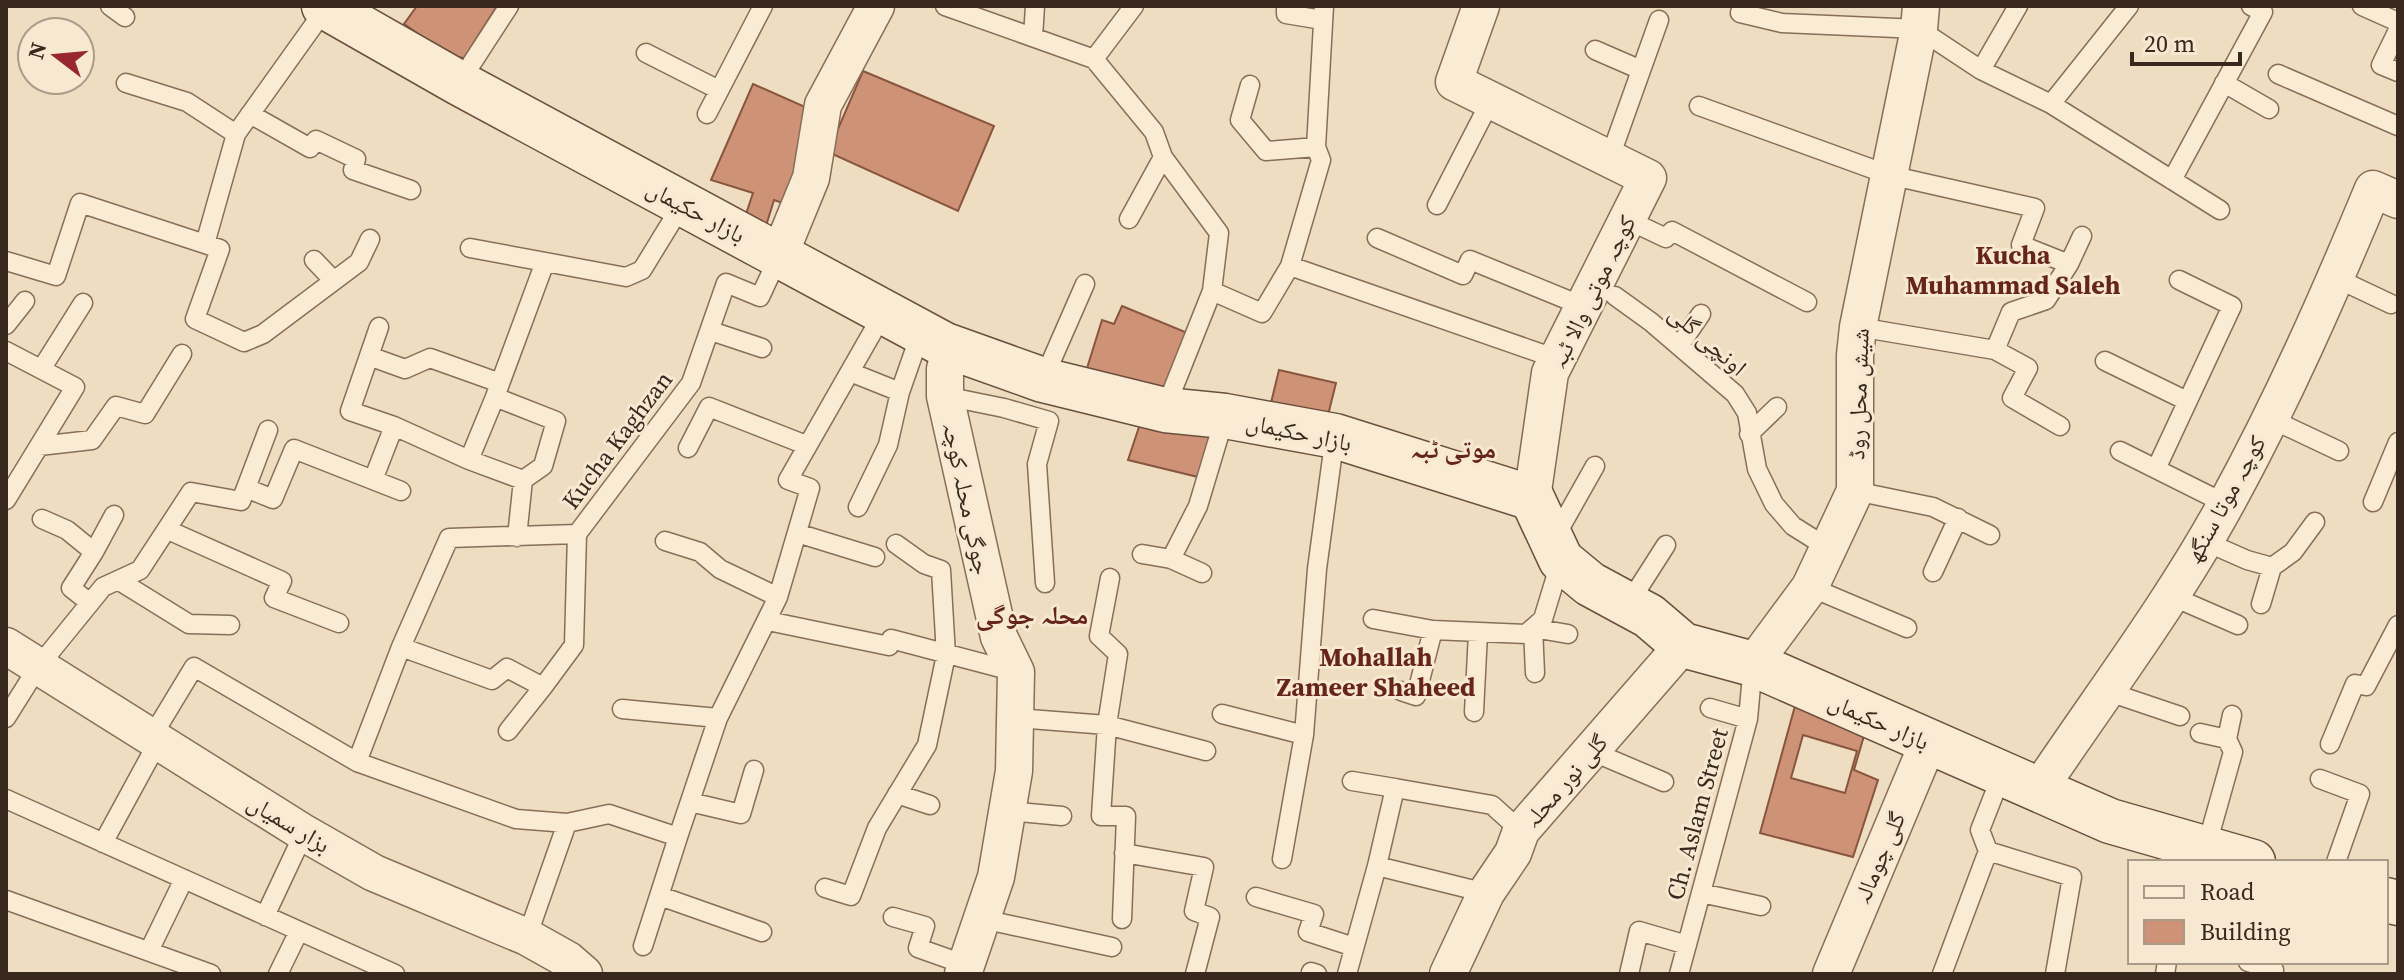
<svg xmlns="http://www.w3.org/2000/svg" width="2404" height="980" font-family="'Source Serif 4','Noto Naskh Arabic',serif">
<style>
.building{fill:#ce9376;stroke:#88553e;stroke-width:2;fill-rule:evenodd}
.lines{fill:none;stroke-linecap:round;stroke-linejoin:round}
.lane-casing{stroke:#886e58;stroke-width:21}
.street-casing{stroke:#886e58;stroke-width:39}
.secondary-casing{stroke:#6a4f3c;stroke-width:47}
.lane{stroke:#f9ebd4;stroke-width:18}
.street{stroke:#f9ebd4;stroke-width:36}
.secondary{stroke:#f9ebd4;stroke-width:44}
.labels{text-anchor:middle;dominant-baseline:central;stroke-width:6;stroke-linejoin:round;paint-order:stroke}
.street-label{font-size:24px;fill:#38281d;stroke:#f6e8d1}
.neighbourhood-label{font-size:26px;font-weight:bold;fill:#65251b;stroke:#f6e8d1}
</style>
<rect width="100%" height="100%" fill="#efddc1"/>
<path class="building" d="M417 6H497L464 58 452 57 404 24Z
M863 71 994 126 958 211 828 152Z
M753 84 812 110 794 207 774 200 761 242 740 232 753 193 711 180Z
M1122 306 1190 334 1163 402 1083 381 1102 320 1114 324Z
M1279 370 1336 383 1327 419 1270 407Z
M1143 415 1213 426 1198 477 1128 460Z
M1798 695 1866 729 1854 770 1878 780 1853 857 1760 833ZM1803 735 1857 751 1845 793 1791 778Z"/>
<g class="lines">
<defs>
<path id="lane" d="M110 6 125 17
M945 6 1094 59 1154 132 1163 157 1219 233 1212 291
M1286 6V14L1322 20
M1742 6 1740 13 1782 23 1919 29 1981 70 2051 104 2129 6
M2362 6 2398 22
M326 8 236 134 205 244 220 249 195 319 244 342 263 334 359 262 370 239
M2398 30 2381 65 2398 72
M1033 37 1035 6
M1595 50 1641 70
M646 53 719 90
M1094 59 1134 6
M1981 70 2018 6
M2278 74 2398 126
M126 83 187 102 236 134
M459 83 509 6
M2224 83 2269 109
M1250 85 1240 120 1266 151 1316 147
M2051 104 2220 210
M1699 106 1889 175 2035 208 2021 245 2069 264
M250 114 310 148 316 140 356 159 353 170 411 190
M707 114 763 6
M1609 160 1659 20
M2172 180 2263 12 2251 6
M1437 205 1490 102
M1129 219 1163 157
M1628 220 1666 238 1672 231 1807 302
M1377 238 1463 275 1470 260 1585 307
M470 248 626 277 642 270 683 203
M314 260 334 281
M6 261 56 276 80 203 205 244
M1290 266 1557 359
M2336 278 2391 304
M1615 296 1651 322 1735 394 1747 413 1757 469 1774 504 1793 526 1828 548
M6 325 25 301
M1858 327 1995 350 2028 368 2012 398 2060 426
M711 331 762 348
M1679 346 1701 314
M1995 350 2011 312 2046 300 2069 264 2082 236
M6 351 75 387 6 500
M369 356 405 369 430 358 500 383
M2105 361 2187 401
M42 368 83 303
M850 372 900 392
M1043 380 1085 284
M945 396 1004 408 1049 421 1037 464 1045 583
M495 397 556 421 543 466 523 480
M1165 409 1212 291 1262 313 1290 266 1321 160 1316 147 1324 6
M2269 418 2339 451
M394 426 469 460
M1749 434 1777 407
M39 446 92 440 116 406 145 414 182 354
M688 448 709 407 806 445
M2120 451 2226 504
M2156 469 2232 306 2179 280
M373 480 394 426 350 411 379 327
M246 488 268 430
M1855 491 1933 507 1990 535
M2373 502 2398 442
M858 507 888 445 900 392 921 332
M42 519 67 530 94 552 71 588 90 603
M168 530 282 581 274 598 339 623
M797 533 875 557
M517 537 523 480 469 460 495 397 545 262
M1555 537 1595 466
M665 541 700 552 720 569 778 597
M2204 541 2247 560 2272 567 2293 552 2315 522
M94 552 114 515
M1142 554 1171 559 1202 573
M1171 559 1198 506 1225 416
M1933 572 1958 518
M1110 578 1099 636 1118 654 1107 725 1101 816H1126L1122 919
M118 580 189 624 230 625
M1810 587 1907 628
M2169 595 2238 625
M2261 604 2272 567
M1627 606 1666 545
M1373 619 1433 630 1526 634 1543 619 1561 560
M768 621 889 646 891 639 1016 672
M401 647 492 680 507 668 543 687 574 645 577 534
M1535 673 1533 628 1568 634
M1401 691 1416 696 1433 630
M2106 691 2180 716
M1710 708 1748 719
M622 709 718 718
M1474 712 1478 633
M1222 714 1304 735
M6 718 38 667 103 587 140 570 191 492 241 501 246 488 273 499 294 449 401 491
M1016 718 1107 725 1206 751
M508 731 543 687
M2200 733 2227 739
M151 738 194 667 357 762 516 819 567 823 527 937
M2330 744 2355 684 2366 686 2398 625
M1591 751 1664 782
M357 762 401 647 449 538 577 534 691 383 726 283 760 297 779 256
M2320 779 2360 794 2336 862
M1352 781 1395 788
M897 794 930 805
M6 799 395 974
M690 802 741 814 754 770
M1007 811 1062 816
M567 823 609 814 678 837 718 718 778 597 810 488 788 480 884 312
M103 843 158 742
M2206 848 2233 752 2227 739 2232 715
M1988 851 2072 877 2055 974
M1124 853 1204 867 1194 911 1210 917 1195 974
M1282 859 1304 735 1317 569 1335 436
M1377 866 1486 893
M825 888 851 896 877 828 927 745 946 655 941 570 924 564 896 544
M1701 893 1761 906
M660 896 762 932
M1256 897 1314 914 1308 932 1354 947
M6 900 211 974
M265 916 304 833
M893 917 925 926 918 948 966 965
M982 919 1112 947
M643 946 678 837
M149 951 184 879
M2248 962 2274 970
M1311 972 1317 974
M278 974 299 931
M1347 974 1377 866 1395 788 1492 805 1521 831
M1629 974 1639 931 1687 945
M1679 974 1748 719 1753 664
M1942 974 1988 851 1980 830 2002 774
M2165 974 2167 962"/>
<path id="street" d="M1481 6 1454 82 1648 178 1550 373 1532 498
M779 256 811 178 823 105 876 6
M951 346 945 369V396L999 637 1016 672 1014 771 996 877 963 974
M6 646 304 833 374 873 527 937 568 960 584 974
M1753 664 1810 587 1855 491V355L1858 327 1919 29 1921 6
M2039 789C2102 695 2172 603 2226 504 2282 402 2329 295 2373 189L2398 200
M1448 974 1486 893 1513 853 1521 831 1683 645
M1831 974 1928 743"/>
<path id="secondary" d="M324 6 459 83 945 345 1043 380 1165 410 1225 416 1335 436 1532 498 1561 560 1590 584 1649 616 1683 645 1753 664 2110 821 2253 862
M2386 900 2398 903"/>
</defs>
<use href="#lane" class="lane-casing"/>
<use href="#street" class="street-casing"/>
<use href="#secondary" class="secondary-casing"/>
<use href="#lane" class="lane"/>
<use href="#street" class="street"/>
<use href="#secondary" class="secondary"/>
</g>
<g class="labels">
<g class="street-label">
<text transform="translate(696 211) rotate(28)">بازار حکیماں</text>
<text transform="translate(1592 292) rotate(-64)">کوچہ موتی والا ٹبہ</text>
<text transform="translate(1708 340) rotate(41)">اونچی گلی</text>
<text transform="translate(1858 394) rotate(-88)">شیش محل روڈ</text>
<text transform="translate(1299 432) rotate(12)">بازار حکیماں</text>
<text transform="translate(617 440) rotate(-53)">Kucha Kaghzan</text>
<text transform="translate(967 498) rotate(78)">جوگی محلہ کوچہ</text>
<text transform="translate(2225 499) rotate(-61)">کوچہ موتا سنگھ</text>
<text transform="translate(1879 721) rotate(24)">بازار حکیماں</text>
<text transform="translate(1565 781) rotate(-49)">گلی نور محلہ</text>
<text transform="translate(1697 814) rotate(-75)">Ch. Aslam Street</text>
<text transform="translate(289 823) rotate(31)">بزار سمیاں</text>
<text transform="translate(1879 858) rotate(-67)">گلی چومالہ</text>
</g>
<g class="neighbourhood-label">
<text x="2013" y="255">Kucha<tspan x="2013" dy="30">Muhammad Saleh</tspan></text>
<text x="1453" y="449">موتی ٹبہ</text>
<text x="1032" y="615">محلہ جوگی</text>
<text x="1376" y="657">Mohallah<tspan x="1376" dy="30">Zameer Shaheed</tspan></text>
</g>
</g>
<rect width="2404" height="980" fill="none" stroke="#38281d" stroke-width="16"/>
<rect x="2128" y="860" width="260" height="104" fill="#f6e8d1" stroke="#aa9b89" stroke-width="2"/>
<rect x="2144" y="886" width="40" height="12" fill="#f9ebd4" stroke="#aa9b89" stroke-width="2"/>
<text x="2200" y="900" font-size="24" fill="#38281d">Road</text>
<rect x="2144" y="920" width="40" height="24" fill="#ce9376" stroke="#aa9b89" stroke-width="2"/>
<text x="2200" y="940" font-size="24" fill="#38281d">Building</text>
<g transform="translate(56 56) rotate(286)"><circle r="38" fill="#f6e8d1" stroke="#aa9b89" stroke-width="2"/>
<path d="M0-6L14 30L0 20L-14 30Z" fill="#992731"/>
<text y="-12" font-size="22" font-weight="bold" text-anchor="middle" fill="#38281d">N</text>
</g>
<path d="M2132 52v12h108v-12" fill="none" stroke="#38281d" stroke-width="4"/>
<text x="2144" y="52" font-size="24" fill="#38281d" stroke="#f6e8d1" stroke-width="6" paint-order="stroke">20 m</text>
</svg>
